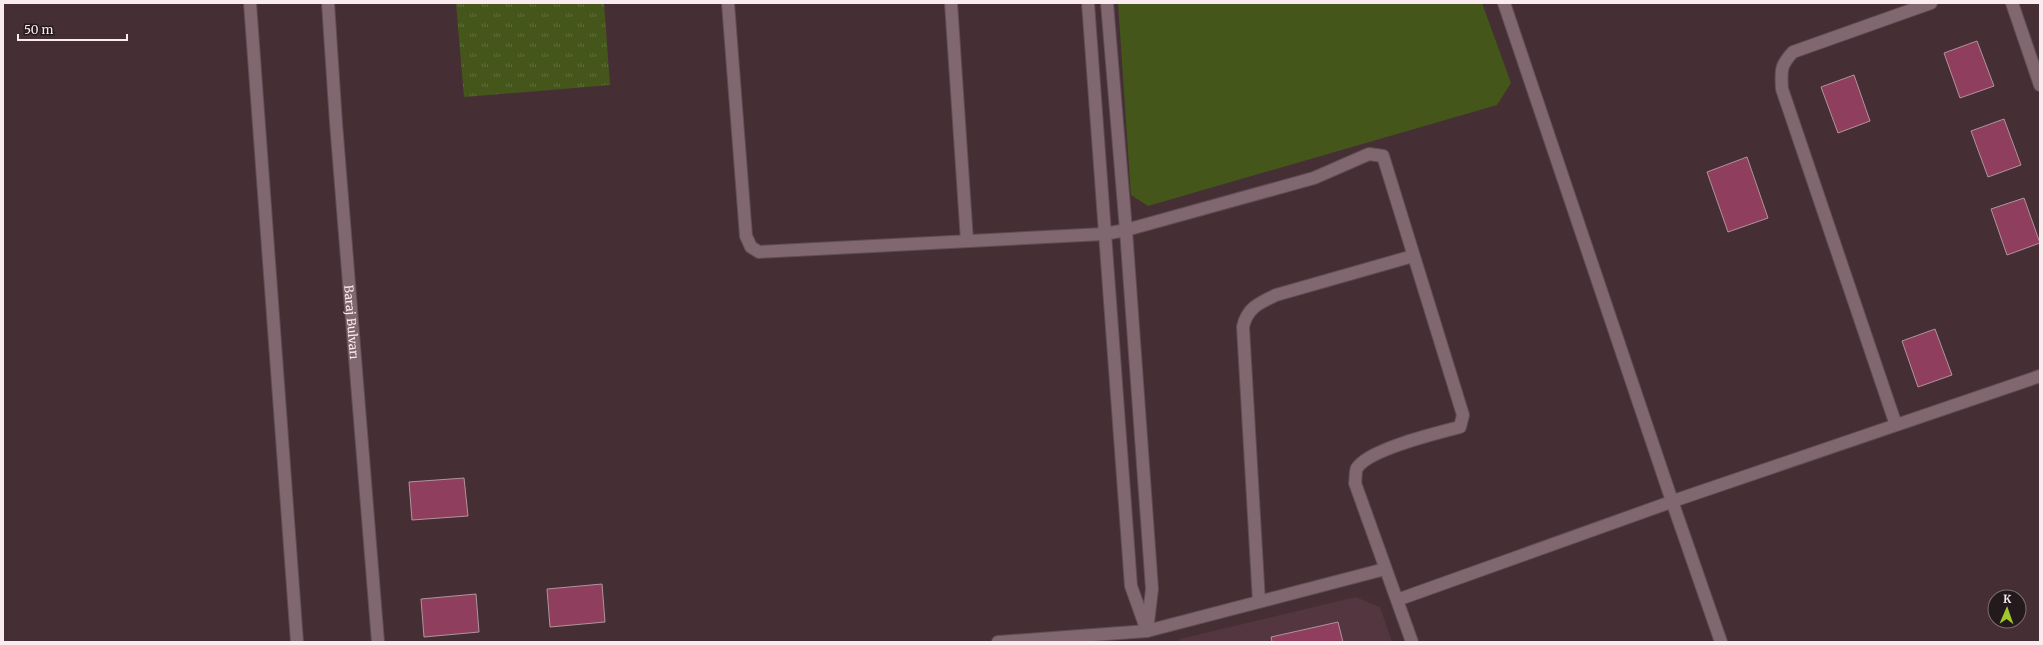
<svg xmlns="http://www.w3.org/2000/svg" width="2043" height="645" font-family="Merriweather,serif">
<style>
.built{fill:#53363f}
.grass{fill:url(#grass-tufts)}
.park{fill:#45561b}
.building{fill:#8f3f5d;stroke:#b0949c}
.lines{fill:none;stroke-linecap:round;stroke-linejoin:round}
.street-casing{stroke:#604d54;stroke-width:14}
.secondary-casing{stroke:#604d54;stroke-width:14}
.street{stroke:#81676f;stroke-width:12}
.secondary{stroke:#81676f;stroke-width:12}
.labels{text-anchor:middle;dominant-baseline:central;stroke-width:3.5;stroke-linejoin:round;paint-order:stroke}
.street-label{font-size:12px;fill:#faebef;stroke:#241a1d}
</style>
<defs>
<pattern id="grass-tufts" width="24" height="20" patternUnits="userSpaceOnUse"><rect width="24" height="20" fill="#45561b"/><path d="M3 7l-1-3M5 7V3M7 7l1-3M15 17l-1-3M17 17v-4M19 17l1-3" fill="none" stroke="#616e3c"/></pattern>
</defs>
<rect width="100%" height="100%" fill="#452f35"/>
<path class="built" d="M1356 597 1380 607 1392 642H1178L1180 639Z"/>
<path class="grass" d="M456 3H604L610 85 464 97Z"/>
<path class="park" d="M1118 3H1482L1511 83 1497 105 1148 206 1131 195Z"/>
<path class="building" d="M1977 41 1994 86 1960 98 1944 53Z
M1854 75 1870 121 1838 133 1821 87Z
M2004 119 2021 165 1988 177 1971 131Z
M1747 157 1768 218 1728 232 1707 172Z
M2024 198 2040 243 2007 255 1991 209Z
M1935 329 1952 375 1918 387 1902 341Z
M464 478 468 516 412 520 409 482Z
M602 584 605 622 550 627 547 589Z
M476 594 479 632 424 637 421 599Z
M1338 622 1343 642H1272L1271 637Z"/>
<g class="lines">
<defs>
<path id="street" d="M728 3 746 236 751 247 759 252 1104 234 1126 230 1314 178 1369 154 1383 156 1463 415 1460 427C1437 433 1369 449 1357 468 1355 472 1356 479 1355 483L1412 642
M951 3 967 241
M1504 3 1672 501
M1896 425 1782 89C1781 70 1780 66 1793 52L1931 3
M1397 600 1682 498 2040 376
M1259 602 1243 327C1247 308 1259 303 1276 295L1413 256
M998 642 1147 631 1385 569"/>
<g id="secondary">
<path d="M250 3 297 642"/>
<path id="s1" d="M328 3 336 123 378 642"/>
<path d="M1088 3 1131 586 1147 631 1152 589 1126 230 1107 3"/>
<path d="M2012 3 2040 85"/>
<path d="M1672 501 1721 642"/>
</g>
</defs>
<use href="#street" class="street-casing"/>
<use href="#secondary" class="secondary-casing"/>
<use href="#street" class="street"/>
<use href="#secondary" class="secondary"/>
</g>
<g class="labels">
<g class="street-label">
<text stroke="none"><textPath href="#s1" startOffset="320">Baraj Bulvarı</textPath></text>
</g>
</g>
<rect width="2043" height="645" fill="none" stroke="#faebef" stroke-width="8"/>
<g transform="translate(2007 609) rotate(2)"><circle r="19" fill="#241a1d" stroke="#7a6e71"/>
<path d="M0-3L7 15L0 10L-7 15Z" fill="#a1c92a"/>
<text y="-6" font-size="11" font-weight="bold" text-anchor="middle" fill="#faebef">K</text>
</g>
<path d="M18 34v6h109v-6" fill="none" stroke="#faebef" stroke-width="2"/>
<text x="24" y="34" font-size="12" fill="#faebef" stroke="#241a1d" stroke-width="3" paint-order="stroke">50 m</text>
</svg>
